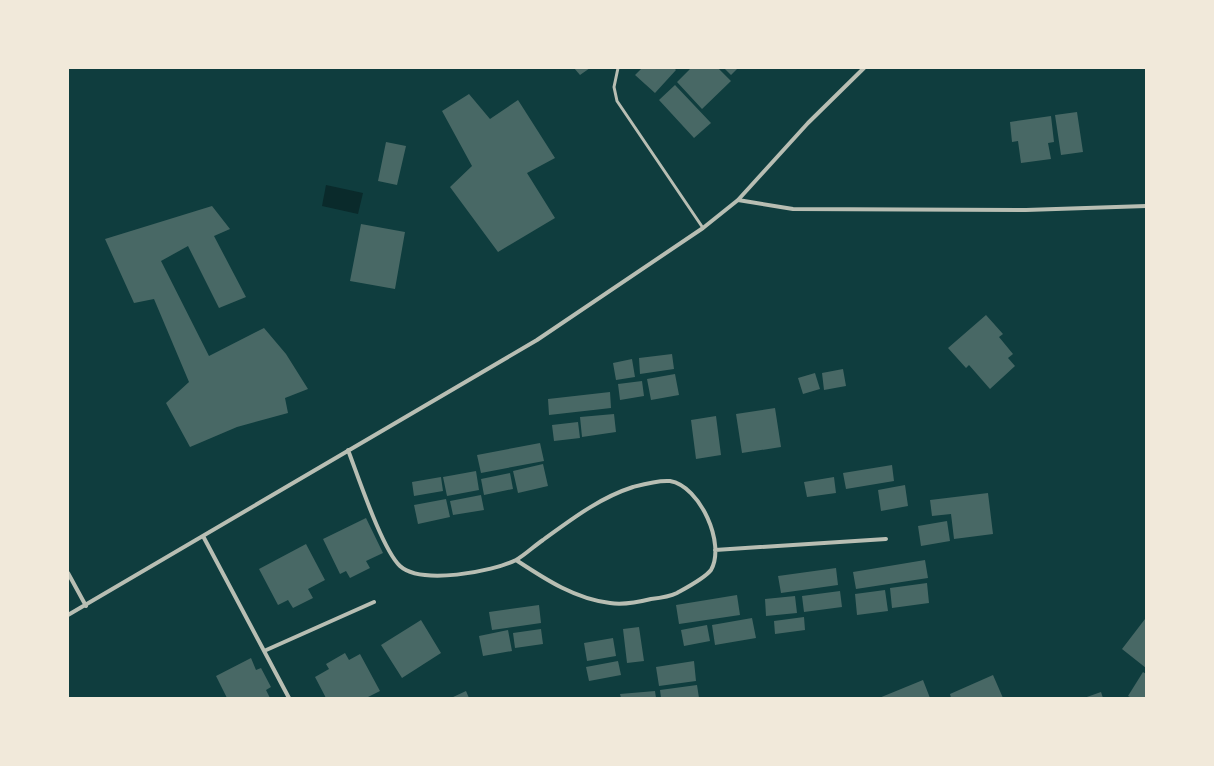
<svg xmlns="http://www.w3.org/2000/svg" width="1214" height="766" font-family="'Sofia Sans Condensed',sans-serif">
<style>
.water{fill:#0a2a2b}
.building{fill:#486865}
.lines{fill:none;stroke-linecap:round;stroke-linejoin:round}
.service{stroke:#b8beb3;stroke-width:3}
.minor{stroke:#b8beb3;stroke-width:4}
</style>
<rect width="100%" height="100%" fill="#0f3d3e"/>
<path class="water" d="M326 185 363 193 358 214 322 206Z"/>
<path class="building" d="M574 68H590L580 75Z
M642 68H674L676 70 655 93 635 75Z
M689 68H718L731 81 702 109 677 82 690 69Z
M724 68H738L731 75Z
M675 85 711 123 694 138 659 100Z
M469 94 490 119 518 100 555 158 527 173 555 218 498 252 450 187 472 166 442 111Z
M1077 112 1083 152 1061 155 1055 115Z
M1051 116 1054 142 1048 143 1051 159 1021 163 1018 141 1012 142 1010 122Z
M386 142 406 146 397 185 378 181Z
M212 206 230 229 214 236 246 297 219 308 188 246 161 261 209 356 264 328 286 354 308 389 285 398 288 413 237 427 190 447 166 403 189 382 154 299 134 303 105 239Z
M361 224 405 232 395 289 350 281Z
M986 315 1003 334 999 337 1013 354 1008 358 1015 366 990 389 969 365 966 368 948 348Z
M672 354 674 369 640 374 639 358Z
M632 359 635 377 616 380 613 363Z
M843 369 846 386 824 390 822 373Z
M815 373 820 389 803 394 798 378Z
M675 374 679 395 651 400 647 379Z
M642 381 644 396 620 400 618 384Z
M610 392 611 408 549 415 548 399Z
M775 408 781 447 742 453 736 414Z
M614 414 616 432 582 437 580 417Z
M716 416 721 455 696 459 691 420Z
M578 422 580 438 554 441 552 425Z
M540 443 544 461 481 473 477 455Z
M543 464 548 486 518 493 513 471Z
M892 465 894 481 846 489 843 473Z
M476 471 479 490 447 496 443 477Z
M510 473 513 489 484 495 481 479Z
M441 477 443 491 414 496 412 482Z
M834 477 836 493 807 497 804 482Z
M905 485 908 506 881 511 878 490Z
M988 493 993 534 954 539 951 514 932 516 930 500Z
M481 495 484 510 453 515 450 501Z
M446 499 450 517 418 524 414 505Z
M366 518 383 553 366 561 370 568 350 578 346 571 340 574 323 539Z
M947 521 950 541 921 546 918 526Z
M306 544 325 580 308 589 313 598 293 608 288 600 278 605 259 569Z
M925 560 928 578 856 589 853 572Z
M836 568 838 585 781 593 778 576Z
M927 583 929 603 892 608 890 588Z
M885 590 888 611 857 615 855 594Z
M840 591 842 607 804 612 802 596Z
M737 595 740 615 679 624 676 605Z
M795 596 797 613 766 616 765 599Z
M539 605 541 623 492 630 489 612Z
M804 617 805 630 775 634 774 621Z
M752 618 756 638 715 645 712 625Z
M1145 619 1146 620V668L1122 649Z
M421 620 441 653 402 678 381 645Z
M707 625 710 641 684 646 681 630Z
M639 627 644 661 627 663 623 629Z
M541 629 543 644 515 648 513 633Z
M508 630 512 651 483 656 479 636Z
M613 638 616 656 587 661 584 643Z
M345 653 349 660 360 654 380 691 366 698H326L315 677 329 669 326 664Z
M251 658 256 670 261 668 271 687 266 690 270 698H227L216 676Z
M618 661 621 675 589 681 586 667Z
M694 661 696 681 659 686 656 667Z
M1143 672 1146 674V698H1132L1128 696Z
M993 675 1003 698H951L950 694Z
M923 680 930 698H879Z
M697 685 699 698H661L660 690Z
M466 691 469 698H451Z
M655 691 656 698H621L620 694Z
M1101 692 1103 698H1084Z"/>
<g class="lines">
<path class="service" d="M618 68 614 87 617 101 703 228"/>
<path class="minor" d="M738 200 793 209 1026 210 1146 206
M348 450C358 476 382 549 400 566 421 585 492 572 516 560 525 555 534 546 543 540 572 519 599 498 633 487 644 484 658 480 670 481 700 486 726 544 711 570 705 578 686 588 677 593 669 597 660 598 651 599 639 602 623 605 610 603 575 599 545 579 516 560
M203 536 289 698
M715 550 886 539
M68 573 86 606
M68 615 537 340 703 228 738 200 808 123 864 68
M264 651 374 602"/>
</g>
<rect width="1214" height="766" fill="none" stroke="#f1e9da" stroke-width="138"/>
</svg>
